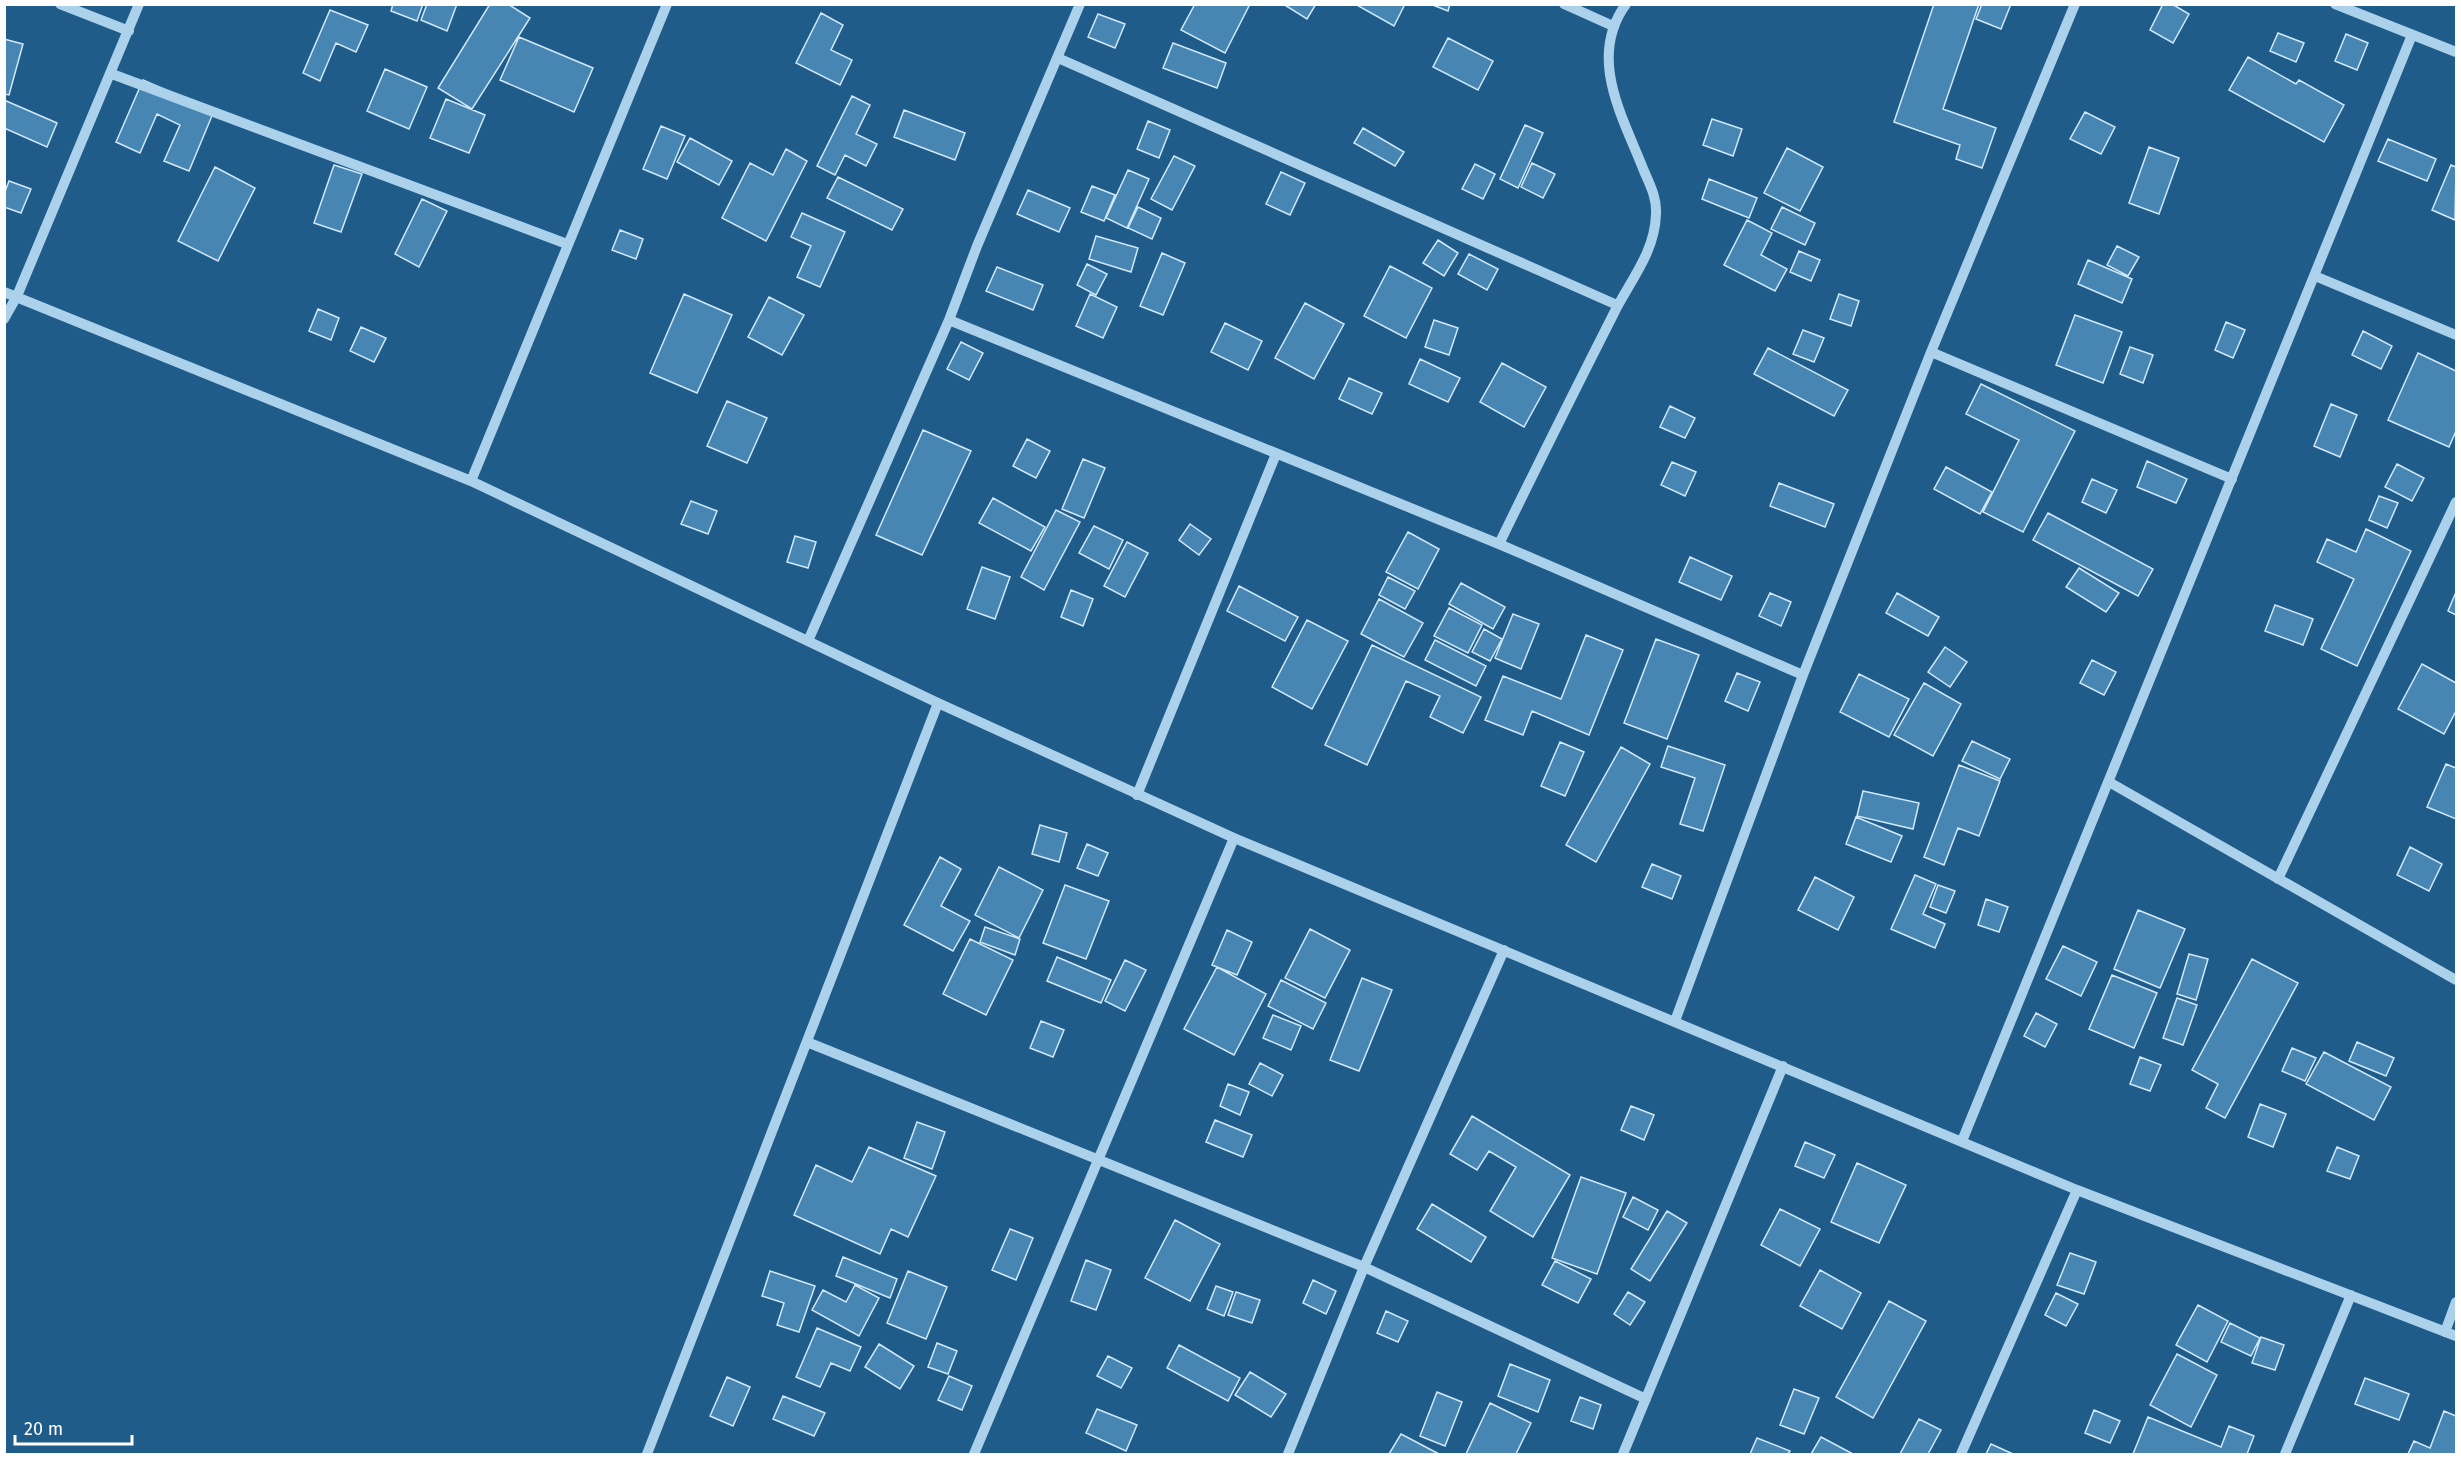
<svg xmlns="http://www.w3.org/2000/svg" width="2461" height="1459" font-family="'Fira Sans',sans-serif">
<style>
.building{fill:#4786b2;stroke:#d0e8f8;stroke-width:1.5}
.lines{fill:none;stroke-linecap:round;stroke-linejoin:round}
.minor{stroke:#abd1eb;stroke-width:10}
</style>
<rect width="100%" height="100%" fill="#1f5c8a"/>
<path class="building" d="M393 4H423L417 21 391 11Z
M427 4H457L447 31 421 20Z
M490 4H508L530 18 472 109 438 88Z
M1195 4H1250L1225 53 1181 30Z
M1283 4H1316L1307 19Z
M1355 4H1405L1394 26Z
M1430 4H1450L1448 11Z
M1934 4H1979L1943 109 1996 128 1982 168 1956 159 1960 145 1894 122Z
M1982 4H2011L2001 29 1976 19Z
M2163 4H2172L2189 14 2173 43 2150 30Z
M330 10 368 25 356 52 336 43 320 81 303 73Z
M821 13 843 25 831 50 852 60 840 85 796 63Z
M1098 14 1125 24 1115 48 1088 37Z
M2278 33 2304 43 2296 62 2270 51Z
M2346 34 2368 43 2357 70 2335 61Z
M519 37 593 68 574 112 500 80Z
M1448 38 1493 61 1478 90 1433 67Z
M4 39 23 44 9 95 4 94Z
M1173 43 1226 63 1217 88 1163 68Z
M2248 57 2296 84 2299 80 2344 105 2324 142 2229 90Z
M385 69 427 87 409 129 367 111Z
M143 80 214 111 189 171 164 161 180 125 157 114 140 153 116 142Z
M852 96 870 105 856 134 877 144 866 166 845 155 835 175 817 166Z
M446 99 485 115 469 153 430 138Z
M4 100 57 123 47 147 4 128Z
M904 110 965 133 955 160 894 137Z
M2085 112 2115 127 2101 154 2070 139Z
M1712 119 1742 129 1733 156 1703 145Z
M1148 121 1170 130 1159 158 1137 149Z
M1525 125 1543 133 1518 188 1500 179Z
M661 126 685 136 667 179 643 169Z
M1363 128 1404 152 1395 166 1354 143Z
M690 138 732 161 719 185 677 162Z
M2388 139 2436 159 2427 181 2378 161Z
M2149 147 2179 158 2159 214 2129 203Z
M1787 148 1823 167 1800 211 1764 193Z
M786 149 807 161 766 241 722 218 750 163 773 175Z
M1174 156 1195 166 1172 210 1151 199Z
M1532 163 1555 174 1543 198 1521 187Z
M1475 164 1495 174 1483 199 1462 189Z
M334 165 362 174 341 232 314 223Z
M2451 165 2456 167 2455 220 2432 210Z
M215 167 255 188 218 261 178 241Z
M1128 170 1149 179 1127 228 1106 218Z
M1281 172 1305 183 1290 215 1266 204Z
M838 177 903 209 892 230 827 198Z
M1709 179 1757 198 1749 218 1702 199Z
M9 181 31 189 21 213 4 207V194Z
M1092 186 1115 195 1104 221 1081 212Z
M1028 190 1070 208 1059 232 1017 214Z
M422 199 447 211 419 267 395 254Z
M1138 207 1161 218 1152 239 1128 228Z
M1782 207 1815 223 1805 245 1771 229Z
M802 213 845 232 820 287 797 277 811 246 791 237Z
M1747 220 1772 233 1761 255 1787 269 1775 291 1724 265Z
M620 230 643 239 636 259 612 250Z
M1096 236 1138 248 1131 272 1089 259Z
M1438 240 1458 253 1444 276 1423 263Z
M2117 246 2139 257 2128 276 2107 265Z
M1799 251 1820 260 1811 281 1790 272Z
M1162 253 1185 263 1163 315 1140 306Z
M1469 254 1498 269 1487 290 1458 274Z
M2088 260 2132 279 2122 303 2078 284Z
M1087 264 1107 274 1096 295 1077 285Z
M1390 266 1432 288 1406 338 1364 316Z
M997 267 1043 285 1033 310 986 291Z
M684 294 732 315 697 393 650 373Z
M1090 294 1117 307 1103 338 1076 326Z
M1839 294 1859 301 1851 326 1830 319Z
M769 297 804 315 782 355 748 337Z
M1305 303 1344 324 1314 379 1275 358Z
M318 309 339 318 331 340 309 331Z
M2075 315 2122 332 2103 383 2056 365Z
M1434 320 1458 328 1449 355 1425 347Z
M2226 322 2245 330 2233 358 2215 350Z
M1225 323 1262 341 1248 370 1211 352Z
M361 327 386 338 374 362 350 351Z
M1803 330 1824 338 1814 362 1793 354Z
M2363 331 2392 346 2381 369 2352 355Z
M961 342 983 353 969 380 947 369Z
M2130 347 2153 355 2143 383 2120 374Z
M1768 348 1848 390 1834 416 1754 374Z
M2418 353 2456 371V431L2449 447 2388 420Z
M1420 359 1460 378 1448 402 1409 384Z
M1502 363 1546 387 1524 427 1480 402Z
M1349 378 1382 393 1372 414 1339 399Z
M1981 384 2075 431 2023 532 1983 512 2019 440 1966 414Z
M727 401 767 418 747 463 707 446Z
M2331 404 2357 415 2340 457 2314 446Z
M1670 406 1695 418 1685 438 1660 427Z
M923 430 971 451 922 555 876 535Z
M1027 439 1050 451 1036 478 1013 466Z
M1083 459 1105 468 1084 518 1062 509Z
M2147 461 2187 479 2176 503 2137 487Z
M1672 462 1696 472 1685 496 1661 485Z
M2397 464 2424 478 2412 501 2385 487Z
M1946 467 1992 492 1980 514 1934 489Z
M2092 479 2117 490 2106 513 2082 502Z
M1779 483 1834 504 1825 527 1770 506Z
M2379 496 2398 503 2387 528 2369 520Z
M993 498 1045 527 1031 551 979 523Z
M691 501 717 511 708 534 681 524Z
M1056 510 1080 522 1044 590 1021 577Z
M2048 513 2153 569 2138 596 2033 540Z
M1190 524 1211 539 1199 555 1179 540Z
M1094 526 1123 540 1109 569 1079 553Z
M2366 529 2411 551 2357 666 2321 649 2354 579 2317 562 2327 539 2356 552Z
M1408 532 1439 549 1418 589 1386 572Z
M795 536 816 542 808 568 787 562Z
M1127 542 1148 553 1125 597 1104 586Z
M1690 557 1732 576 1721 600 1679 582Z
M982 567 1010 577 995 619 967 609Z
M2079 568 2119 593 2106 612 2066 587Z
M1388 577 1415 591 1405 609 1379 595Z
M1461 583 1505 607 1493 629 1449 604Z
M1239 586 1298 617 1285 641 1227 611Z
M1071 590 1093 599 1083 626 1061 617Z
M2456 592V615L2448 611Z
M1770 593 1791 602 1781 626 1759 616Z
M1897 593 1939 617 1928 636 1886 613Z
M1379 599 1423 623 1404 657 1361 634Z
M2275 605 2313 619 2303 645 2265 631Z
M1449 608 1482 625 1468 653 1434 636Z
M1513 614 1539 624 1521 669 1495 658Z
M1307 620 1348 641 1312 709 1272 687Z
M1484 629 1502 639 1490 661 1472 652Z
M1586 635 1623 650 1589 735 1532 711 1523 735 1485 720 1503 676 1561 699Z
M1656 639 1699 655 1667 739 1624 723Z
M1435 640 1486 666 1476 686 1425 660Z
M1372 645 1481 697 1463 733 1430 717 1440 696 1406 681 1367 765 1325 745Z
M1945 647 1967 662 1950 687 1928 672Z
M2092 660 2116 672 2104 695 2080 683Z
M2422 664 2456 683V711L2444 734 2398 709Z
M1737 673 1760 682 1748 711 1725 701Z
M1859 674 1909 699 1889 737 1840 712Z
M1924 683 1961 704 1933 756 1894 735Z
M1972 741 2010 759 2000 779 1962 761Z
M1560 742 1584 752 1565 796 1541 786Z
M1668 746 1725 765 1703 831 1680 824 1695 778 1661 767Z
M1621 747 1650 764 1596 862 1566 845Z
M2446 764 2456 768V819L2427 807Z
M1959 765 2000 781 1979 836 1958 828 1944 865 1924 857Z
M1863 791 1919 803 1913 829 1857 816Z
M1856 817 1902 836 1891 862 1846 844Z
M1040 825 1067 833 1059 862 1032 854Z
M1087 844 1108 853 1098 876 1077 868Z
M2410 847 2442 864 2429 891 2397 875Z
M940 857 961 869 941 906 970 921 953 951 904 925Z
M1652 864 1681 876 1672 899 1642 887Z
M999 867 1043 890 1019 938 975 915Z
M1915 875 1936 884 1923 914 1945 924 1935 948 1891 929Z
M1815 877 1854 897 1838 930 1798 910Z
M1065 885 1109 901 1086 959 1043 943Z
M1938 885 1955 891 1946 913 1930 907Z
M1986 899 2008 907 1999 932 1978 925Z
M2138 910 2185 929 2160 988 2114 969Z
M985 927 1020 939 1015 955 980 942Z
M1310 929 1350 950 1325 998 1285 978Z
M1227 930 1252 942 1237 975 1212 965Z
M970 939 1013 960 986 1015 943 994Z
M2063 946 2097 962 2081 996 2046 979Z
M2189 954 2208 959 2196 1000 2177 994Z
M1057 957 1111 980 1101 1003 1047 981Z
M2252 959 2298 983 2225 1118 2206 1108 2218 1084 2192 1070Z
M1125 960 1146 970 1125 1011 1105 1001Z
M1217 967 1266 994 1234 1055 1184 1029Z
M2112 975 2157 993 2134 1048 2089 1029Z
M1362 978 1392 990 1359 1071 1330 1060Z
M1281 980 1326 1003 1313 1029 1268 1006Z
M2177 998 2197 1005 2183 1045 2163 1038Z
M2036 1013 2057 1024 2045 1047 2024 1036Z
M1273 1015 1301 1026 1291 1050 1263 1038Z
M1041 1021 1064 1030 1053 1057 1030 1048Z
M2357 1042 2394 1058 2386 1076 2349 1061Z
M2292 1048 2316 1058 2305 1081 2282 1071Z
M2324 1052 2391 1087 2374 1120 2306 1084Z
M2140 1057 2161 1065 2150 1091 2130 1084Z
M1260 1063 1283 1075 1272 1096 1249 1084Z
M1228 1084 1249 1092 1240 1115 1220 1106Z
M2260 1104 2286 1114 2273 1147 2248 1137Z
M1631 1106 1654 1115 1644 1140 1621 1130Z
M1472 1116 1570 1175 1533 1237 1490 1211 1516 1167 1489 1151 1477 1170 1450 1154Z
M1215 1120 1252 1135 1243 1157 1206 1142Z
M917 1122 945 1132 932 1169 904 1158Z
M1805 1142 1835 1155 1824 1178 1795 1166Z
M869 1147 936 1176 908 1237 891 1229 880 1254 794 1215 816 1165 852 1182Z
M2337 1147 2359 1156 2350 1179 2327 1171Z
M1857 1163 1906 1185 1879 1243 1831 1222Z
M1581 1177 1626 1193 1597 1274 1552 1258Z
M1633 1197 1658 1210 1648 1230 1623 1217Z
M1432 1204 1486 1237 1471 1262 1417 1229Z
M1780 1209 1820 1229 1800 1266 1761 1245Z
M1667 1211 1687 1223 1650 1281 1631 1269Z
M1175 1220 1220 1244 1190 1301 1145 1278Z
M1010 1229 1033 1238 1016 1280 992 1270Z
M2070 1253 2096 1262 2084 1294 2057 1285Z
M843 1257 897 1279 890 1298 836 1276Z
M1086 1260 1111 1270 1096 1310 1071 1301Z
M1555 1261 1591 1279 1578 1303 1542 1285Z
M1820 1270 1861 1293 1842 1329 1800 1306Z
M770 1271 815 1286 799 1332 777 1325 784 1303 762 1296Z
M908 1271 947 1287 926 1339 887 1323Z
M1313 1280 1336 1291 1326 1314 1303 1303Z
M855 1285 879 1298 859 1336 812 1310 823 1290 846 1302Z
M1216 1286 1233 1292 1224 1316 1207 1309Z
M1236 1292 1260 1300 1252 1323 1228 1315Z
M1628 1292 1645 1302 1630 1325 1614 1314Z
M2056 1293 2078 1304 2066 1326 2045 1315Z
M1889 1301 1926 1321 1873 1418 1836 1397Z
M2198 1305 2228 1321 2207 1362 2176 1345Z
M1386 1311 1408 1321 1398 1342 1377 1333Z
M2230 1323 2260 1338 2251 1356 2221 1342Z
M817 1328 861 1347 850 1371 831 1363 820 1387 796 1377Z
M2261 1337 2284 1345 2275 1370 2252 1363Z
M937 1343 957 1351 948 1374 928 1367Z
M879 1344 914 1366 900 1389 865 1367Z
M1179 1345 1240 1378 1228 1401 1167 1368Z
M2177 1354 2217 1375 2191 1427 2150 1405Z
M1108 1356 1132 1368 1121 1388 1097 1376Z
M1510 1364 1550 1380 1538 1412 1498 1396Z
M1250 1372 1286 1394 1271 1417 1235 1395Z
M949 1376 972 1386 962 1410 938 1400Z
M727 1377 750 1387 733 1426 710 1416Z
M2365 1378 2409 1394 2399 1420 2355 1404Z
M1794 1389 1819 1398 1804 1434 1780 1425Z
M1437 1392 1462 1402 1445 1446 1420 1436Z
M783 1396 825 1413 814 1436 773 1419Z
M1580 1397 1601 1405 1593 1429 1571 1421Z
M1490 1403 1531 1423 1516 1454H1466Z
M1097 1409 1137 1425 1126 1451 1086 1433Z
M2094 1410 2120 1421 2110 1443 2085 1433Z
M2444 1411 2456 1416V1454H2408L2414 1441 2430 1448Z
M2148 1417 2221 1447 2229 1426 2254 1436 2247 1454H2133Z
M1919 1419 1941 1430 1928 1454H1900Z
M1401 1434 1439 1454H1389Z
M1821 1437 1853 1454H1811Z
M1757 1438 1790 1451 1788 1454H1750Z
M1991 1444 2013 1454H1986Z"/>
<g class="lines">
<path class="minor" d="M60 4 129 31
M1564 4 1613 26
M2335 4 2456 52
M1058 58 1617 305
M112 74 567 244
M2315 276 2456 335
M4 292 471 481 938 703 1234 838 2077 1190 2456 1336
M4 319 17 296 139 4
M949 320 1499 544 1803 675
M1931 352 2232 479
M471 481 667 4
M1499 544C1536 468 1574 392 1612 317 1628 283 1655 254 1656 214 1657 198 1650 185 1644 171 1623 117 1587 58 1626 4
M808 641 949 320 977 246 1080 4
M2109 782 2456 980
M1137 795 1276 454
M2278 879 2456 502
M1675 1021 1803 675 1931 352 2075 4
M807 1042 1364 1267 1646 1399
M1962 1141 2412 35
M2445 1332 2456 1302
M647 1454 938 703
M974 1454 1234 838
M1288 1454 1364 1267 1504 950
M1623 1454 1783 1066
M1961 1454 2077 1190
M2285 1454 2351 1295"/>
</g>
<rect width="2461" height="1459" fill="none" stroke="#ffffff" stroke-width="12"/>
<path d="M15 1435v9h117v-9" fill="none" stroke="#ffffff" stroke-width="3"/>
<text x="24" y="1435" font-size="18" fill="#ffffff" stroke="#1f5c8a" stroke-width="4.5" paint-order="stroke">20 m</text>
</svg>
